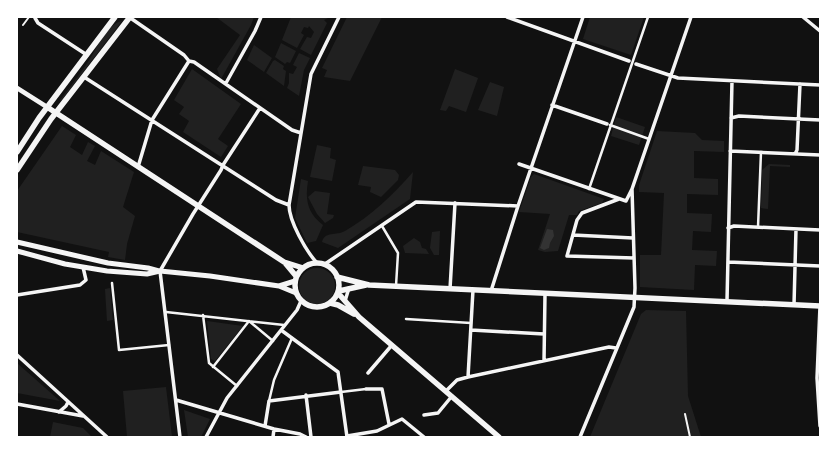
<svg xmlns="http://www.w3.org/2000/svg" width="837" height="454" font-family="Mulish,sans-serif">
<style>
.green{fill:#202020}
.water{fill:#333}
.lines{fill:none;stroke-linecap:round;stroke-linejoin:round}
.service{stroke:#f5f5f5;stroke-width:2}
.pedestrian{stroke:#f5f5f5;stroke-width:2.5}
.minor{stroke:#f5f5f5;stroke-width:3.5}
.tertiary{stroke:#f5f5f5;stroke-width:4.5}
.secondary{stroke:#f5f5f5;stroke-width:5}
.primary{stroke:#f5f5f5;stroke-width:5.5}
</style>
<rect width="100%" height="100%" fill="#111"/>
<path class="green" d="M216 17H254L251 25 221 79 217 69 240 35Z
M291 17H330L324 20 327 23 311 55 300 49 307 37 311 38 314 32 309 26 308 28 304 27 301 33 304 35 297 48 282 40Z
M347 17H382L350 81 324 77 327 70 322 68Z
M590 17H644L631 55 583 39Z
M122 21 61 101 60 100C69 88 78 77 86 65 95 53 106 24 122 21Z
M281 43 296 51 290 63 287 62 285 64 275 57Z
M254 45 272 58 264 72 247 60Z
M299 53 310 58 304 70 299 96 287 88 289 83V73L293 74 297 67 293 65Z
M275 60 284 66 283 69 286 71 284 86 266 73 273 61Z
M192 69 241 104 218 139 228 146 221 157 183 132 189 121 179 114 184 107 174 100Z
M455 69 478 78 466 112 449 106 446 111 440 110Z
M490 82 504 87 497 116 478 110Z
M616 117 645 127 639 145 611 136Z
M62 126 76 135 70 147 82 155 88 142 95 146 87 161 95 165 101 151 134 172 123 207 135 216 127 244 125 260 108 257 109 252 17 232V191Z
M657 131 695 133 702 140 724 141V152L694 151V178L718 179V195L687 194V213L712 214 711 232 693 231 692 250 717 251 716 266 695 265 694 290 640 287V255H661L664 193 639 192V185Z
M317 145 331 148 330 158 336 160 332 181 310 177Z
M769 164 790 165V167L770 166 768 209 761 208 762 170Z
M363 166 395 170 399 175 398 180 381 197 370 192 371 187 358 185Z
M413 172 410 199 338 248 322 242C325 231 336 236 345 231 371 216 393 195 413 172Z
M534 174 604 199 602 203 579 211 577 215H569L558 251 545 252 538 250 550 214 519 212 531 177Z
M301 179 308 181C305 199 307 213 323 225L316 241 307 243 295 218Z
M315 191 330 193 327 214 334 215 333 218 325 223 317 214 308 197Z
M440 231 439 255H434L430 248 432 232Z
M414 238 420 242 422 248 426 249 429 254 405 253 403 246Z
M299 286a18 18 0 1 1 36 0a18 18 0 1 1-36 0Z
M110 288 113 320 107 321 105 289Z
M646 310 686 311 688 396 701 437H590L641 314Z
M207 321 243 326 215 361 211 359Z
M17 363 60 401 17 393Z
M166 387 172 437H127L123 391Z
M184 410 210 419 201 437H188Z
M53 422 83 428 92 437H50Z"/>
<path class="water" d="M547 229 553 230 554 236 550 243 549 248 544 250 540 248Z"/>
<g class="lines">
<path class="service" d="M23 25 29 17
M685 414 690 437"/>
<path class="pedestrian" d="M610 125 649 139
M589 189 648 17
M382 226 398 253 396 286
M758 227 761 152
M112 283 119 350 169 345
M166 312 284 325
M203 315 209 363 237 386
M406 319 471 323
M213 367 249 321 273 341
M341 392 366 389
M269 401 274 380 292 338"/>
<path class="minor" d="M129 17 184 55 189 61
M507 17 629 61
M803 17 820 31
M35 18 38 23 87 55
M189 61 194 62 292 130 301 133
M636 64 678 78 820 85
M84 77 276 200 289 205
M226 83 255 31 261 17
M552 105 607 124
M731 118 739 116 820 120
M730 151 820 155
M795 154 797 150 800 84
M519 164 626 201
M138 167 152 120 189 61
M619 199 582 213 577 220 567 256 634 258
M626 201 632 189 691 17
M728 228 734 226 820 230
M573 235 633 238
M728 262 820 266
M317 263C306 251 289 221 289 205L311 74 339 17
M325 264 416 202 518 206
M450 289 455 203
M491 291 518 206 583 17
M17 295 80 285 86 280 83 267
M345 301 349 288
M727 301 732 81
M794 305 796 229
M820 306 817 378 820 426
M281 330 338 372 347 437
M471 330 544 334
M17 355 107 437
M544 361 545 294
M368 373 392 345
M468 377 473 290
M366 389H382L389 424
M446 391 457 380 468 377 609 347 616 348
M306 395 311 437
M176 400 274 429 300 434 306 437
M17 404 83 416
M59 412 66 406 68 402
M424 415 438 413 452 396
M265 426 269 401 341 392
M347 436 377 431 402 419 424 437
M180 437 160 271 193 214 221 170 223 165 260 108
M206 437 227 398 297 310 301 301
M273 437 274 429
M580 437 634 307 635 288 632 189"/>
<path class="tertiary" d="M17 88 47 107"/>
<path class="secondary" d="M17 242 108 263 148 268 159 271
M17 251 65 264 107 271 147 274 160 271 210 276 279 286 296 293
M279 286 295 281"/>
<path class="primary" d="M47 107 284 262 303 268
M17 152 39 118 115 17
M17 170 51 119 130 17
M295 285a22 22 0 1 1 44 0a22 22 0 1 1-44 0Z
M286 264 296 276
M337 277 369 285 820 306
M339 291 366 285
M338 293 359 317 499 437
M330 303 338 305 354 314"/>
</g>
<rect width="837" height="454" fill="none" stroke="#ffffff" stroke-width="36"/>
</svg>
